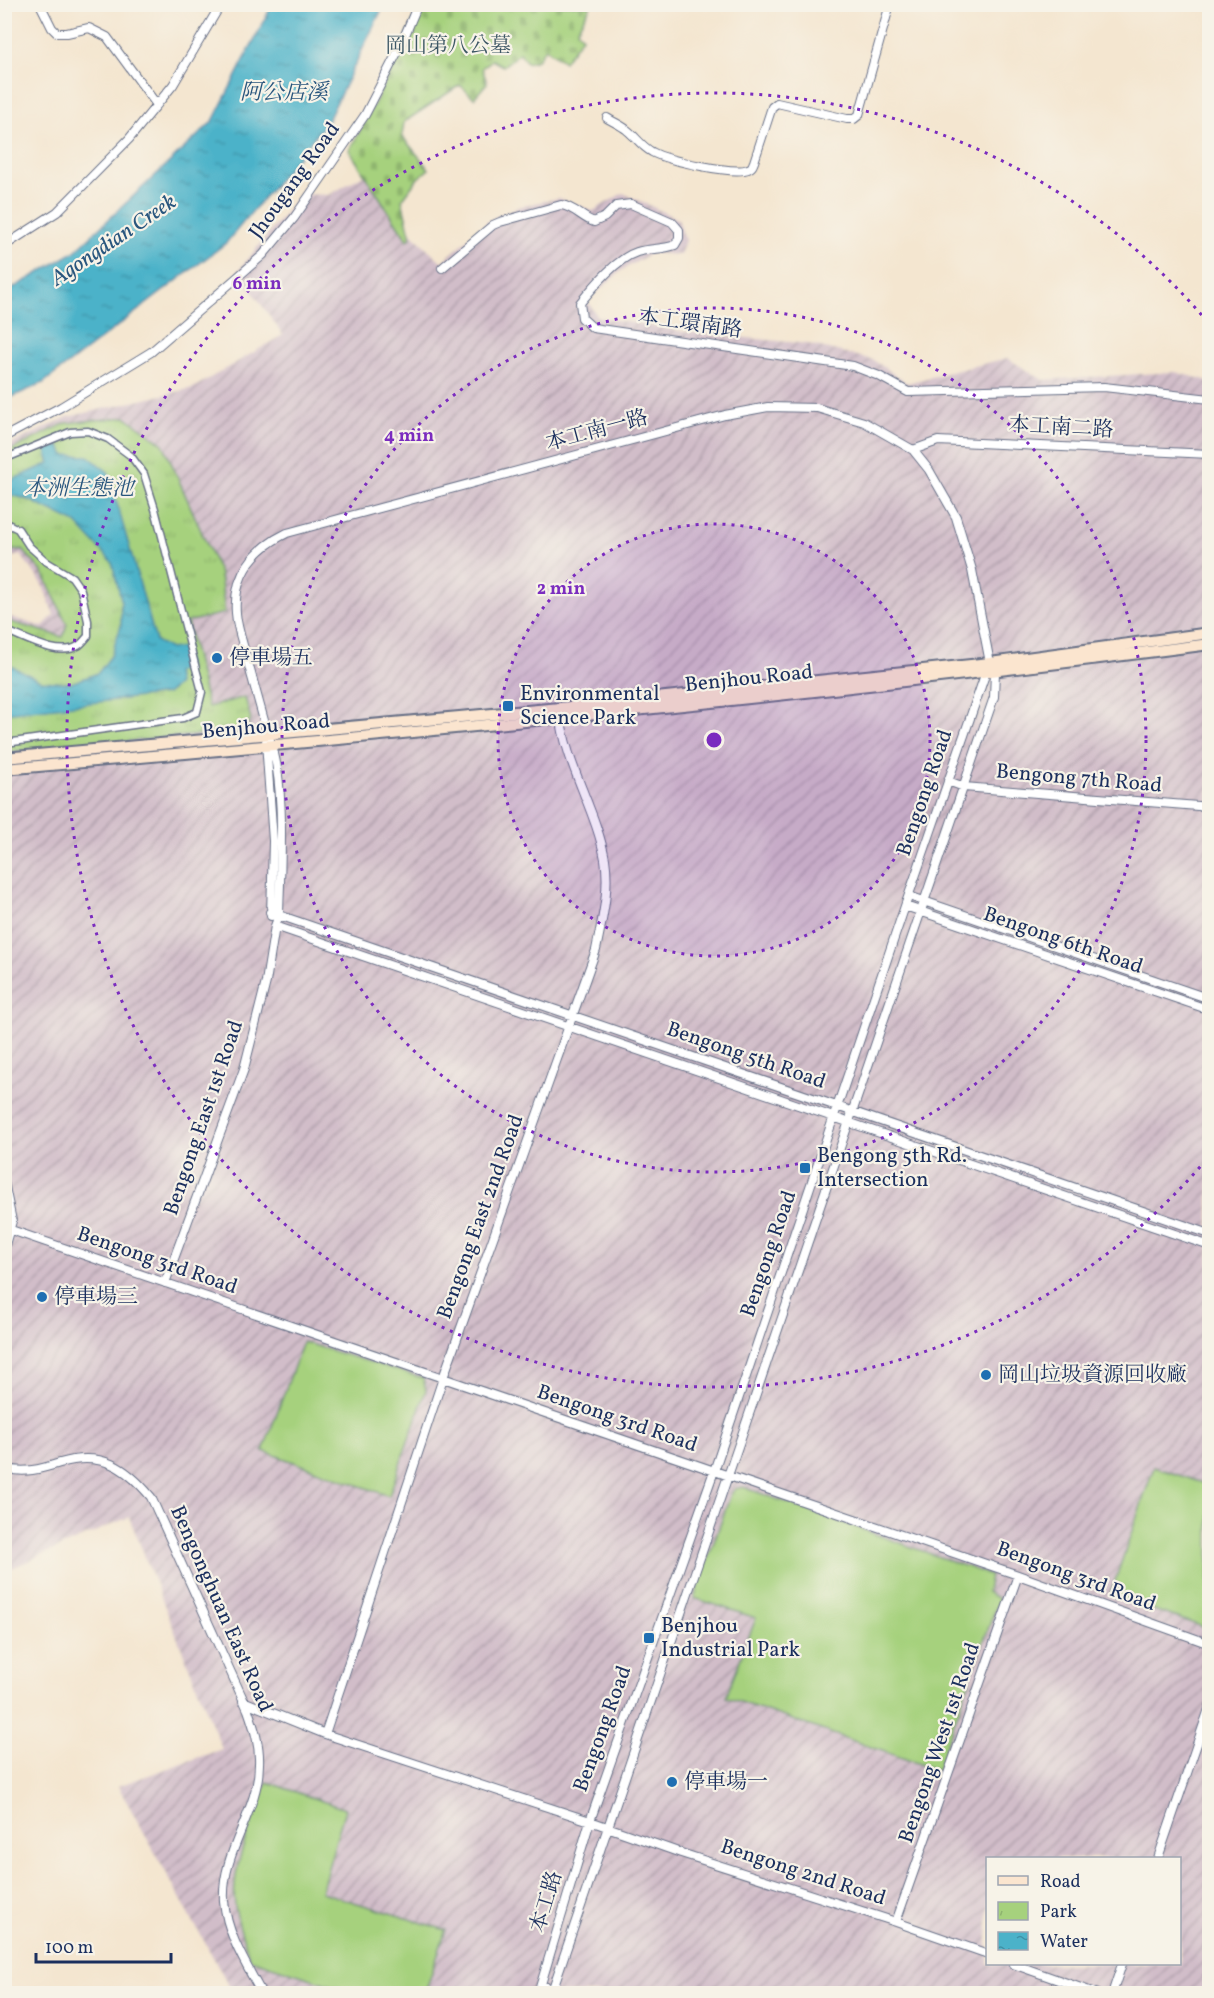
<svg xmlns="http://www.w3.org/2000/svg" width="1214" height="1998" font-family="Vollkorn,'Noto Serif TC',serif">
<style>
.industrial{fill:url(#industrial-furrows);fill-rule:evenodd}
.green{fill:#a6d17d;stroke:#60806e;stroke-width:1.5}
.cemetery{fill:url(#cemetery-stones);stroke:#60806e;stroke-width:1.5}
.park{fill:url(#park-tufts);stroke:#60806e;stroke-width:1.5}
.water{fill:url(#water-ripples);stroke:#337094;stroke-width:1.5}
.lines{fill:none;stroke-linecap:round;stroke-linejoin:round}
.pedestrian-casing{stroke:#676f86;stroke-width:9}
.minor-casing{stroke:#676f86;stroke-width:10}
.secondary-casing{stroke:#676f86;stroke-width:14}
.pedestrian{stroke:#fff;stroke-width:6}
.minor{stroke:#fff;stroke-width:8}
.secondary{stroke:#fbe5cf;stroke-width:10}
.ring{fill:none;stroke:#7b2cbf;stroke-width:3;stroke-dasharray:3 6}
.poi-dot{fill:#1f6fb2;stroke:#f7f3e8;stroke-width:2}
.labels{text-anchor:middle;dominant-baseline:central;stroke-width:4.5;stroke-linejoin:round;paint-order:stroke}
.park-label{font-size:21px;fill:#3e5866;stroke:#f7f3e8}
.street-label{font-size:21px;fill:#1b2f5e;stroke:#f7f3e8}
.poi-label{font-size:21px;fill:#1b2f5e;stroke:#f7f3e8;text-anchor:start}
.water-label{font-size:22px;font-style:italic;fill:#29567e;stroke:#f7f3e8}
.centre{fill:#7b2cbf;stroke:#f7f3e8;stroke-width:3}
.ring-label{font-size:18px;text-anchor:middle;font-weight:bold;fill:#7b2cbf;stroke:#f7f3e8;stroke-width:4.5;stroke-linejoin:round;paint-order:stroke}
</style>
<defs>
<pattern id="industrial-furrows" width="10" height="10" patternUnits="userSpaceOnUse" patternTransform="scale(1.5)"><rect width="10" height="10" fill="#d1bdc9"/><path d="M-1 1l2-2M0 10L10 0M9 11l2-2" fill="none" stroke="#a99aa6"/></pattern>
<pattern id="cemetery-stones" width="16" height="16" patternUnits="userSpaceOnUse" patternTransform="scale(1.5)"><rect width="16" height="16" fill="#a6d17d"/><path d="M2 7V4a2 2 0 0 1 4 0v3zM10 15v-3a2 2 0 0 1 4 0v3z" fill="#8eb46e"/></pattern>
<pattern id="park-tufts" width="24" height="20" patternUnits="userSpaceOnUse" patternTransform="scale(1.5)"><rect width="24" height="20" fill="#a6d17d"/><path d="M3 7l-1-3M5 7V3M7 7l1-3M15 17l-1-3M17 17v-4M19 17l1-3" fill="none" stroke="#8eb46e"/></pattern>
<pattern id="water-ripples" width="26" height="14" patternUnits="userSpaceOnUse" patternTransform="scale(1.5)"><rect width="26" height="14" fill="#4bb2c9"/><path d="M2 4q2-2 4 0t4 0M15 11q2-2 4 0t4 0" fill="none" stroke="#3e91a6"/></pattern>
</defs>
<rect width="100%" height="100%" fill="#f7f3e8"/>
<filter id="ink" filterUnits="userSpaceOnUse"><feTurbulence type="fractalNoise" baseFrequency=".0167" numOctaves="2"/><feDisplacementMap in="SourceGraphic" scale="12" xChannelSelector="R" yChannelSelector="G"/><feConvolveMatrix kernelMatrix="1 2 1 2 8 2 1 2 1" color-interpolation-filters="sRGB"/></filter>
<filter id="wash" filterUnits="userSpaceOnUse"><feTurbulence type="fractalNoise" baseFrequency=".008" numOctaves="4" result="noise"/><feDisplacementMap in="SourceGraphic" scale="24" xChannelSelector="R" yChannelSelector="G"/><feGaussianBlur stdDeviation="1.35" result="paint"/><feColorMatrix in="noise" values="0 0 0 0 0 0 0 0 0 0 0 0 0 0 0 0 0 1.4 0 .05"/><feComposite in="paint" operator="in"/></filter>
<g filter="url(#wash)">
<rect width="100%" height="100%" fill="#f4e6d0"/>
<path class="industrial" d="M367 173 403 226 442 262 491 219 518 207 559 198 593 211 623 193 678 219 685 240 680 255 652 253 622 270 587 301 598 317 685 332 808 344 873 360 907 383 1007 358 1043 380 1175 372 1209 381V1993H233L118 1786 222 1749 129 1517 5 1571V615L42 627 54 615 42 583 21 555 5 558V447L68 417 193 388 283 335 238 271 301 194 329 195ZM988 1858H1180V1964H988Z"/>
<path class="green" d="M303 1342 423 1378 426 1390 389 1496 263 1451Z
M1154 1467 1209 1485V1629L1110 1595Z
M743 1487 990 1575 987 1592 999 1599 937 1770 726 1697 756 1618 694 1598 731 1494 735 1489Z
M267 1782 345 1809 321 1892 446 1930 425 1993H355L250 1959C244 1942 238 1925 235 1906 230 1866 254 1819 267 1782Z"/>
<path class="cemetery" d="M420 5H591L577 30 582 37 564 62 545 48 537 60 527 63 520 53 503 66 492 60 482 68 487 83 474 98 460 85 404 122 402 136 429 169 418 178 402 200 411 238 407 240 349 150C377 103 399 54 420 5Z"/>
<path class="park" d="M126 417 163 444 220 574 225 613 187 622 208 707 245 697 251 720 243 731 5 752 4 620 63 637 67 624 43 573 22 549 5 552V453L66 423Z"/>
<path class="water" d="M272 5H384L327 122 226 243 43 383 5 400V293L74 252 213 121Z
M59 446 65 455 88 456 108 472 156 641 170 649 183 647 188 666 176 673 178 684 167 694 5 713V663L41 681 71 683 98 673 111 656 121 626V599L112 562 76 523 29 500 5 493V483L50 463 45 448Z"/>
</g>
<g filter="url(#ink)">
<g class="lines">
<defs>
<path id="pedestrian" d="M4 459 70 432 88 431 108 439 131 456 144 474 155 509 202 692 197 712 183 718 13 742
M4 522 18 529 29 546 47 562 72 577 81 590 88 621V636C85 639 82 644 78 646 58 658 24 637 4 630"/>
<path id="minor" d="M40 4 52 28 57 33H67L89 28 107 37 157 105
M607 118C613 122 621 125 627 130 636 137 642 147 652 152 666 160 734 175 748 169 753 167 752 166 754 162L770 113 772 107 777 103 847 119H854L859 115 890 4
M4 246 57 212 129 139 173 85 221 4
M442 268 493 225 500 222 561 205C573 206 582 218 594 222L605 217 616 206 631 204 672 222 679 230V238L675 245C662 250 650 248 637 252 616 259 594 286 580 303L582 318 593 328 853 366 879 376 908 392 1104 387 1210 399
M4 437 61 407 151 352 263 255 294 218 365 115 400 47 418 4
M913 450 938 441 1210 454
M266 742 273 841 271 916
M948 781 964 787 1210 807
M909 896 1210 999
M905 906 1210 1010
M270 912 1210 1234
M275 926 1210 1246
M4 1182 12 1221 4 1248
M4 1223 11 1230 1018 1575 1210 1644
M165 1283 244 1069 266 982 275 926 279 915C280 867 287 778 268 735 261 710 254 684 247 659 243 644 237 628 236 613 233 575 254 549 287 533L725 415 768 407 817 408 864 422 913 450 929 470 956 517 972 570 990 663 995 672 994 697 551 1994
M4 1468C24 1474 41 1469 60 1463 101 1451 125 1466 151 1497L248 1710C254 1727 260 1745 259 1764 259 1811 221 1852 224 1901 227 1935 246 1964 262 1994
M243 1701 325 1734 590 1821 681 1853 896 1922 988 1954
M325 1734 443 1378 596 950C602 920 610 890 605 859 596 810 565 763 560 713
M1158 1858 1210 1706
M896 1922 1018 1575
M1013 1964 1098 1994
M541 1985 566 1994
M538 1994 590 1821 714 1471 905 906 987 669
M1112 1994 1122 1964"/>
<path id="secondary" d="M4 758 560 708 990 663 1210 633
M4 769C407 734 809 696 1210 644"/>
</defs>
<use href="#pedestrian" class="pedestrian-casing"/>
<use href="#minor" class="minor-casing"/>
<use href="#secondary" class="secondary-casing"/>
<use href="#pedestrian" class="pedestrian"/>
<use href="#minor" class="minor"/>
<use href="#secondary" class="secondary"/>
</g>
</g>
<circle cx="714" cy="740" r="216" fill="#7b2cbf" fill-opacity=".12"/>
<g class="ring">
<circle cx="714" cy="740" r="216"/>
<circle cx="714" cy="740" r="432"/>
<path d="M1206 1160A647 647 0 1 1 1206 320"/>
</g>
<g class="poi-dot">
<circle cx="217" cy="658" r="6"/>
<rect x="502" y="700" width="12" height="12" rx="3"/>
<rect x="799" y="1162" width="12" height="12" rx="3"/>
<circle cx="42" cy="1297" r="6"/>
<circle cx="986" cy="1375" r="6"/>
<rect x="643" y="1632" width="12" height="12" rx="3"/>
<circle cx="672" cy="1782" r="6"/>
</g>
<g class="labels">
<g class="park-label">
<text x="448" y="46">岡山第八公墓</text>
</g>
<g class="street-label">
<text transform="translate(295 181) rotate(-54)">Jhougang Road</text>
<text transform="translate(690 324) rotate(8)">本工環南路</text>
<text transform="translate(1061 428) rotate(3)">本工南二路</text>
<text transform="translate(597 431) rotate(-15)">本工南一路</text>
<text transform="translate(749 679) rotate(-6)">Benjhou Road</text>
<text transform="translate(266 727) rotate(-5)">Benjhou Road</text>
<text transform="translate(1079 779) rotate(5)">Bengong 7th Road</text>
<text transform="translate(925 793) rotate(-71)">Bengong Road</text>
<text transform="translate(1063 941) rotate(19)">Bengong 6th Road</text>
<text transform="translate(746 1056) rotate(19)">Bengong 5th Road</text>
<text transform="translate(204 1118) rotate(-71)">Bengong East 1st Road</text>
<text transform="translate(481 1217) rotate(-70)">Bengong East 2nd Road</text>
<text transform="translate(769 1254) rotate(-71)">Bengong Road</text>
<text transform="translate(157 1261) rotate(19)">Bengong 3rd Road</text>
<text transform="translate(617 1419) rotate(19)">Bengong 3rd Road</text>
<text transform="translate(1076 1577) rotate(20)">Bengong 3rd Road</text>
<text transform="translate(221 1609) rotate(66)">Bengonghuan East Road</text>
<text transform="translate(603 1729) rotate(-70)">Bengong Road</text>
<text transform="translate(940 1743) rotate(-71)">Bengong West 1st Road</text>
<text transform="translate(803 1873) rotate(18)">Bengong 2nd Road</text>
<text transform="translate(547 1902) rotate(-73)">本工路</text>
</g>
<g class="poi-label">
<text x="229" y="658">停車場五</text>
<text x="520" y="694">Environmental<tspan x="520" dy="24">Science Park</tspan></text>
<text x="817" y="1156">Bengong 5th Rd.<tspan x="817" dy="24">Intersection</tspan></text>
<text x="54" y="1297">停車場三</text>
<text x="998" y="1375">岡山垃圾資源回收廠</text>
<text x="661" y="1626">Benjhou<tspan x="661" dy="24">Industrial Park</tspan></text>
<text x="684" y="1782">停車場一</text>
</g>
<g class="water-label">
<text x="284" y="93">阿公店溪</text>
<text transform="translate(114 241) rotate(-34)">Agongdian Creek</text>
<text x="79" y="489">本洲生態池</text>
</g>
</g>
<circle cx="714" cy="740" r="9" class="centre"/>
<g class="ring-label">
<text x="257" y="289">6 min</text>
<text x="409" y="441">4 min</text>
<text x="561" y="594">2 min</text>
</g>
<rect width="1214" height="1998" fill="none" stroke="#f7f3e8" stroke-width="24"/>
<rect x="986" y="1857" width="195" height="108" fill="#f7f3e8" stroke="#9fa5b1" stroke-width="1.5"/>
<rect x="998" y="1876" width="30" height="9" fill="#fbe5cf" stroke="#9fa5b1" stroke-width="1.5"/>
<text x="1040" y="1887" font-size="18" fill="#1b2f5e">Road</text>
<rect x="998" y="1902" width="30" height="18" fill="url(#park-tufts)" stroke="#9fa5b1" stroke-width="1.5"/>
<text x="1040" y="1917" font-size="18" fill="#1b2f5e">Park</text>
<rect x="998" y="1932" width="30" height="18" fill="url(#water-ripples)" stroke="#9fa5b1" stroke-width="1.5"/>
<text x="1040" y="1947" font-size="18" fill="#1b2f5e">Water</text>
<path d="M36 1953v9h135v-9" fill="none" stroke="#1b2f5e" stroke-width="3"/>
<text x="45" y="1953" font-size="18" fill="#1b2f5e" stroke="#f7f3e8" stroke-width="4.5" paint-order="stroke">100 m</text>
</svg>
